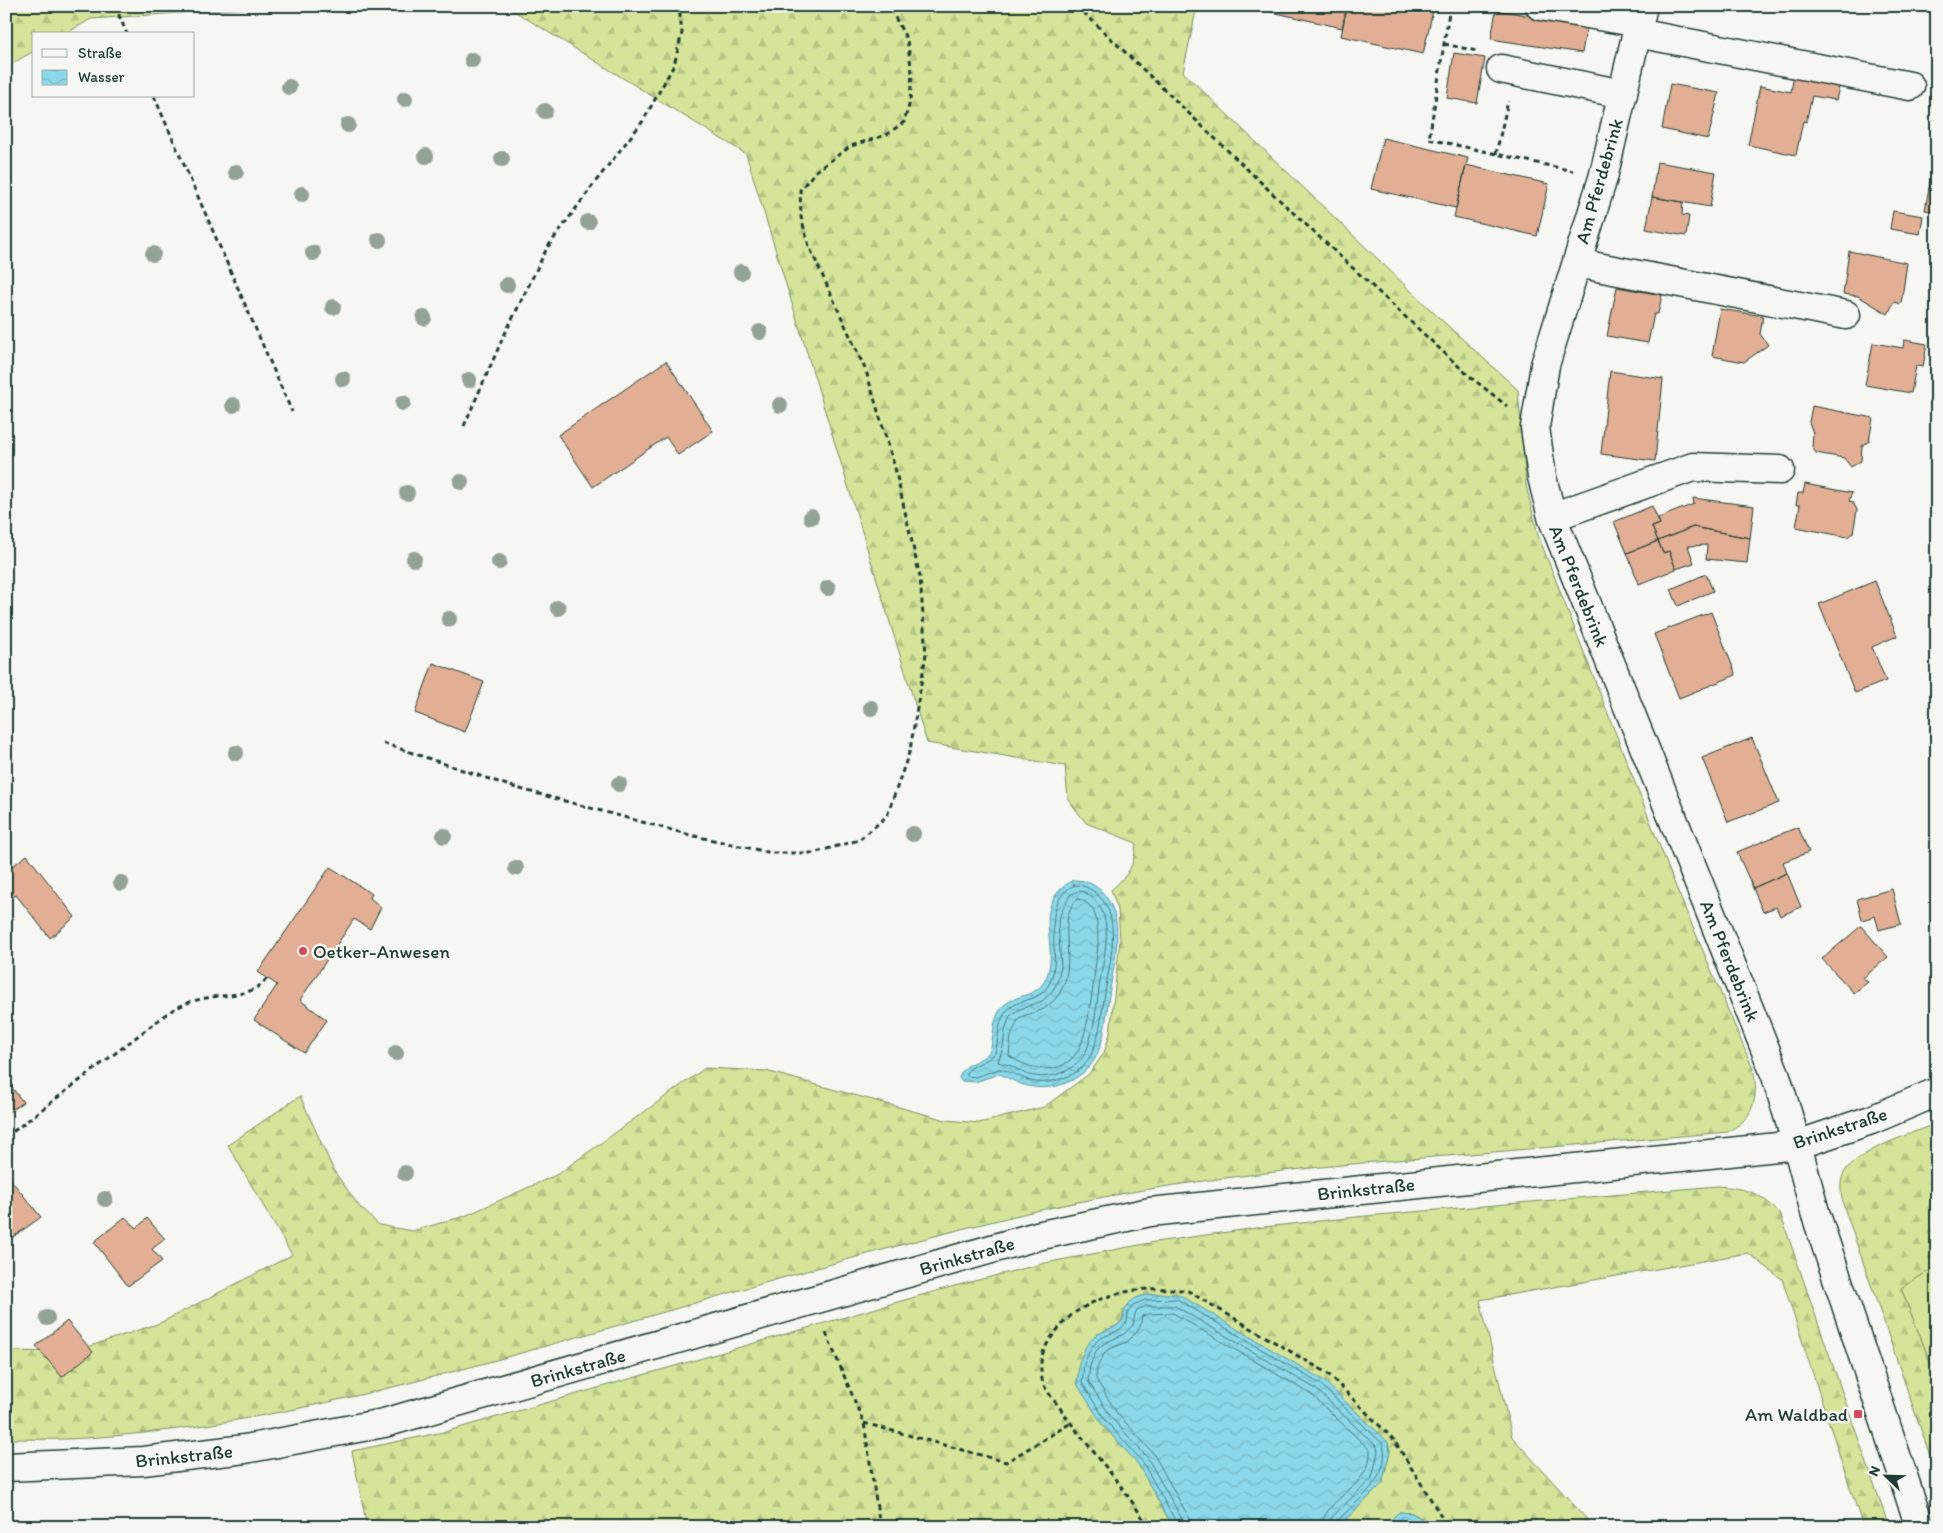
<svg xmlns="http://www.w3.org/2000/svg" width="1943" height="1533" font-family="Itim,sans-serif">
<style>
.forest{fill:url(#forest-firs);stroke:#7a9066}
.green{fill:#d5e498;stroke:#7a9066}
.water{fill:url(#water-waves);stroke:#5f9aa1}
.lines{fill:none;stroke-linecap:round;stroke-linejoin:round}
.shore{stroke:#4a7b7c;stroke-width:1}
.building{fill:#e2af95;stroke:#1f3d34}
.minor-casing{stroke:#1f3d34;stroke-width:31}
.path{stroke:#1f3d34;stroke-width:3;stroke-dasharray:5 4;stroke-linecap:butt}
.minor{stroke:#f6f6f2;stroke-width:28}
.tree{fill:#94a294}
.poi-dot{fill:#d1495b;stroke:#f6f6f2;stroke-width:2}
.labels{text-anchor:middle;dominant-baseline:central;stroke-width:5;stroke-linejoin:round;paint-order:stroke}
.street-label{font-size:19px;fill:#1f3d34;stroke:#f6f6f2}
.poi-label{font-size:19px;fill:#1f3d34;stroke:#f6f6f2;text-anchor:start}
</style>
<defs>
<pattern id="forest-firs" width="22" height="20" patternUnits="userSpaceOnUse" patternTransform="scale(1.25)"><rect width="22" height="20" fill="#d5e498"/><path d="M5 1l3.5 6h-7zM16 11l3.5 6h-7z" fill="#b6c484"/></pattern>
<pattern id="water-waves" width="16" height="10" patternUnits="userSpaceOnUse" patternTransform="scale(1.25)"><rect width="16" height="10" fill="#8ad8e9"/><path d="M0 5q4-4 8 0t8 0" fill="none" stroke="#77bac8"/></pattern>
</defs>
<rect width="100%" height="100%" fill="#f6f6f2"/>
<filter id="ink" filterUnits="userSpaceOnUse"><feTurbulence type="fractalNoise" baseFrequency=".02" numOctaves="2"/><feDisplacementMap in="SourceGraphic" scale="10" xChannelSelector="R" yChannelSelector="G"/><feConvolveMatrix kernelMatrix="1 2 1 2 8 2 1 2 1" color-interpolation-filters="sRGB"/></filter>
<g filter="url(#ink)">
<path class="forest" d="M6 6H283L91 19 65 34H34V51L6 67Z
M506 6H1197L1183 72 1434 313 1518 390 1526 485 1538 535 1673 880 1753 1069C1757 1086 1757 1107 1744 1120 1740 1125 1733 1128 1728 1132 1634 1140 1540 1148 1446 1156 1306 1167 1165 1181 1027 1213 870 1250 715 1298 560 1342 406 1386 246 1428 86 1438 59 1440 33 1439 6 1439V1351L72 1352 160 1323 292 1255 228 1145 300 1096 334 1171 359 1206 379 1225 412 1231 465 1216 558 1174 705 1068 766 1071 946 1120 979 1123 1044 1107 1089 1074 1104 1053 1110 1033 1120 940 1118 910 1111 890C1129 874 1134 867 1136 843L1086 823 1068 799 1065 766 927 743 746 154Z
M1937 1123V1266L1901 1288 1937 1379V1476L1843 1204C1841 1194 1839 1182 1844 1173 1856 1151 1913 1133 1937 1123Z
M1718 1186C1747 1189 1762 1192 1781 1216L1889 1527H1863L1782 1279 1748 1253 1480 1300 1512 1437 1594 1527H1436L1412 1513 1399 1512 1384 1527H1338L1382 1484 1390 1451 1388 1442 1123 1310V1320L1116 1326 1096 1335 1102 1424 1138 1464 1173 1527H367L352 1451 448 1431 943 1289 1045 1263 1155 1242 1264 1227 1366 1216Z"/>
<path class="green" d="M1937 1266V1379L1901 1288Z"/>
<path class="water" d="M1073 880C1084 880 1091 882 1100 890 1128 916 1114 962 1109 995 1106 1017 1105 1049 1089 1067 1081 1076 1069 1083 1057 1086 1043 1089 1029 1088 1016 1082 1010 1079 1005 1076 999 1074L975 1082 961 1081 959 1078C965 1060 980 1064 990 1051 994 1037 992 1023 1000 1010 1012 992 1037 1000 1046 978 1061 944 1028 907 1073 880Z
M1178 1294 1323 1380 1388 1442 1390 1451 1382 1484 1338 1527H1173L1138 1464 1102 1424 1077 1384 1079 1363 1086 1346 1096 1335 1116 1326 1123 1320C1125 1290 1155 1294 1178 1294Z
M1399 1512 1412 1513 1436 1527H1384Z"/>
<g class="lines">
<path class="shore" d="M1074 885C1084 885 1090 888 1098 895 1123 918 1109 964 1105 993 1101 1015 1100 1044 1086 1063 1080 1072 1068 1077 1057 1080 1028 1088 1023 1074 999 1069L975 1077 967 1076 966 1073C972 1064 987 1063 995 1053 999 1040 997 1025 1005 1013 1017 995 1043 1006 1052 977 1061 946 1039 905 1074 885Z
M1082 891C1090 895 1097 901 1101 909 1112 930 1103 960 1100 981 1097 1003 1095 1027 1087 1049 1079 1070 1051 1081 1029 1075 1022 1073 1016 1068 1009 1065 1005 1064 1001 1063 998 1062L1003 1047 1005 1030 1010 1016 1018 1010 1042 1001 1051 993 1057 983 1061 966 1058 923 1061 913 1070 895 1076 892Z
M1078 899C1099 903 1098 930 1098 946 1094 971 1090 1037 1075 1055 1057 1077 1029 1069 1009 1056L1011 1036 1019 1018C1028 1013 1039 1013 1048 1006 1088 974 1050 920 1078 899Z
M1177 1527 1176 1522 1142 1461 1106 1421 1082 1383 1084 1364 1091 1348 1099 1339 1119 1330 1127 1322 1128 1312 1133 1305 1145 1300 1177 1299 1320 1384 1383 1444C1392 1477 1357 1501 1337 1521L1335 1527
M1183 1527 1182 1519 1147 1457 1111 1417 1088 1381 1090 1366 1096 1351 1103 1344 1124 1334 1133 1325 1135 1314 1137 1310 1146 1306H1175L1316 1389 1377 1447 1378 1452 1372 1478 1332 1517 1329 1527
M1191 1527 1188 1516 1153 1453 1117 1413 1096 1379 1097 1368 1103 1356 1107 1350 1127 1342 1136 1333 1140 1327 1142 1316 1148 1314 1173 1313 1312 1395 1370 1450C1373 1487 1323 1497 1322 1527"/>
</g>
<path class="building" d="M1259 6H1347L1342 28 1259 9Z
M1347 6H1434L1423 54 1341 36Z
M1496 10 1587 25 1582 53 1491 39Z
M1454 53 1485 58 1477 103 1447 98Z
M1794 74 1840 83 1836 100 1812 96 1806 122 1803 121 1796 155 1748 145 1760 86 1791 92Z
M1670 84 1719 93 1708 139 1662 129Z
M1383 138 1468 158 1456 208 1371 189Z
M1937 142V212L1925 210Z
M1657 162 1716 172 1710 207 1652 197Z
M1466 165 1549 184 1537 236 1454 217Z
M1652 197 1683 202 1682 215 1689 216 1686 236 1646 229Z
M1893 211 1923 216 1920 234 1890 229Z
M1849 251 1907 263 1901 304 1894 302 1888 314 1858 296 1843 294Z
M1617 287 1662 295 1658 314H1654L1648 343 1607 336Z
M1720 309 1763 316 1760 334 1768 345 1744 362 1712 356Z
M1904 340 1927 344 1923 367 1916 366 1911 393 1865 385 1873 343 1903 348Z
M666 361 713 431 678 455 666 437 593 487 558 435Z
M1610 371 1663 379 1655 461 1601 454Z
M1812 406 1873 418 1869 441 1862 446 1861 461 1851 467 1844 458 1816 453 1812 447 1813 433 1809 422Z
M1805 484 1852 493 1849 501 1853 502 1857 510 1853 533 1847 537 1796 527 1800 505H1796L1798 493H1803Z
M1693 498 1754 506 1750 538 1693 527 1658 541 1652 527 1660 524 1658 518 1694 504Z
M1652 506 1660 524 1652 527 1658 541 1627 553 1614 522Z
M1693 527 1750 538 1747 563 1706 559 1707 545 1688 546 1694 563 1676 569 1669 551 1663 553 1658 541Z
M1658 541 1663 553 1669 551 1676 569 1639 584 1627 553Z
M1706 574 1713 591 1678 606 1671 589Z
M1875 581 1897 636 1872 647 1886 681 1855 693 1819 604Z
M1711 612 1736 675 1679 698 1654 634Z
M433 663 484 682 465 732 415 713Z
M1752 738 1779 803 1728 822 1702 758Z
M1798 827 1809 852 1783 862 1787 873 1753 888 1737 852Z
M27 855 75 917 50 938 16 895 9 900 6 898V871Z
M330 867 372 894 370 898 381 907 370 929 354 919 300 1000 327 1020 304 1053 254 1020 277 985 258 972Z
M1787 873 1801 907 1780 916 1776 907 1763 912 1753 888Z
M1892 889 1901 924 1879 930 1875 916 1862 920 1857 899Z
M1861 926 1888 957 1863 978 1868 982 1854 993 1822 959Z
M6 1080 23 1102 6 1114Z
M6 1174 41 1217 6 1242Z
M125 1217 137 1228 147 1218 165 1239 152 1249 162 1261 128 1286 94 1242Z
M67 1321 93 1352 62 1377 36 1346Z
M327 1521 328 1527H298Z"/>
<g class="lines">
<defs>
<path id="minor" d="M1540 6 1640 23
M1643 6 1603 178 1545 365 1535 427 1542 477 1552 517 1776 1076 1797 1145 1815 1212 1920 1527
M1637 33 1910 86
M1501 69 1623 94
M1577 263 1846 315
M1552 517 1693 467 1780 470
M6 1467 143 1461 245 1449 384 1423 1037 1236 1150 1212 1797 1145 1871 1120 1937 1092"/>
</defs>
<use href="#minor" class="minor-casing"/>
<path class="path" d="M115 6 127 34
M1077 6 1272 193 1468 375 1507 406
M1450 6 1429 139 1573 171
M1444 44 1477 51
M154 96 292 412
M1496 154 1508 101
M464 426 501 342 547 248 596 181 643 121 674 65 682 33 679 6
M383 743 513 787 690 835 772 853H813L859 840 887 816 910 750 926 654 920 577 895 468 866 371 809 246 801 217 800 190 816 171 851 146 886 135 904 122 910 102 912 72 907 40 889 6
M6 1137 169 1012C180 1006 190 1001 202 999 224 993 252 999 267 978
M826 1333 864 1423 880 1527
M864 1423 1006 1462 1071 1423
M1148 1527C1124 1485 1090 1450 1062 1411 1057 1403 1046 1392 1043 1383 1041 1377 1040 1363 1042 1356 1045 1342 1066 1317 1079 1310 1111 1290 1152 1285 1188 1291L1327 1373 1394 1440 1448 1527"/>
<use href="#minor" class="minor"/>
</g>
<g class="tree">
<circle cx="472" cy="60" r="8"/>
<circle cx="289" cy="87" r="8"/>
<circle cx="405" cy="99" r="8"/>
<circle cx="545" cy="111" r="8"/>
<circle cx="348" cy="125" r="8"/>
<circle cx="426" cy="156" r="8"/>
<circle cx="502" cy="159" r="8"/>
<circle cx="236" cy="172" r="8"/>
<circle cx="302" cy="194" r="8"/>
<circle cx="588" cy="222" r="8"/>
<circle cx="379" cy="240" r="8"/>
<circle cx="313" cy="253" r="8"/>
<circle cx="153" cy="254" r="8"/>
<circle cx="741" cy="272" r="8"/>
<circle cx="507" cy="285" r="8"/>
<circle cx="333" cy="307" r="8"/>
<circle cx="424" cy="318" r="8"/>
<circle cx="760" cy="332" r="8"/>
<circle cx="343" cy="379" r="8"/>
<circle cx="469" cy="380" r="8"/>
<circle cx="403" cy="403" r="8"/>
<circle cx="233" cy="405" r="8"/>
<circle cx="780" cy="405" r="8"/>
<circle cx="461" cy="482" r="8"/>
<circle cx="407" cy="493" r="8"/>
<circle cx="811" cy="517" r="8"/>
<circle cx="414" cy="559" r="8"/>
<circle cx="499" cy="562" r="8"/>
<circle cx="828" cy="588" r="8"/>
<circle cx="558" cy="608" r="8"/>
<circle cx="449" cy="619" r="8"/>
<circle cx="871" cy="708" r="8"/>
<circle cx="236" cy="753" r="8"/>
<circle cx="619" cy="784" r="8"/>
<circle cx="913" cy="834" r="8"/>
<circle cx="444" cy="836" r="8"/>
<circle cx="516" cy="868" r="8"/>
<circle cx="121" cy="883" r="8"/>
<circle cx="396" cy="1053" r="8"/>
<circle cx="405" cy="1173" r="8"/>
<circle cx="105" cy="1199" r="8"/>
<circle cx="47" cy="1318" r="8"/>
</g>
</g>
<g class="poi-dot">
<circle cx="303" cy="951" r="5"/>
<rect x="1853" y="1409" width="10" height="10" rx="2.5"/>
</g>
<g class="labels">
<g class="street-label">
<text transform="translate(1599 181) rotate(-74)">Am Pferdebrink</text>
<text transform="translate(1579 586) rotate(68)">Am Pferdebrink</text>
<text transform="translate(1730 961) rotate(68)">Am Pferdebrink</text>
<text transform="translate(1840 1128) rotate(-18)">Brinkstraße</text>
<text transform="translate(1366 1189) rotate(-6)">Brinkstraße</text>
<text transform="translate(967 1256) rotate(-16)">Brinkstraße</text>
<text transform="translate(578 1368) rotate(-16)">Brinkstraße</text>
<text transform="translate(184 1456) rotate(-6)">Brinkstraße</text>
</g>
<g class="poi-label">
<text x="313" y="951">Oetker-Anwesen</text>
<text x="1848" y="1414" text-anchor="end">Am Waldbad</text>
</g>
</g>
<rect width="1943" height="1533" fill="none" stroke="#f6f6f2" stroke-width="25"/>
<rect x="12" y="12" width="1918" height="1508" fill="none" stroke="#1f3d34" stroke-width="2" filter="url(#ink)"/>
<rect x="32" y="32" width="162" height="65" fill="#f6f6f2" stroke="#a0aca6"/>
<rect x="42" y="49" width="25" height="8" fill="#f6f6f2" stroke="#a0aca6"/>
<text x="78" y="58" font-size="15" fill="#1f3d34">Straße</text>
<rect x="42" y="70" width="25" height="15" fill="url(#water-waves)" stroke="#a0aca6"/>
<text x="78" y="82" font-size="15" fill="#1f3d34">Wasser</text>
<g transform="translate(1886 1476) rotate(293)" stroke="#f6f6f2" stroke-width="4" paint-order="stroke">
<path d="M0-4L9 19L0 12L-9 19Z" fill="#1f3d34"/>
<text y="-8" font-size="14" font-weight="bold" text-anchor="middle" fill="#1f3d34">N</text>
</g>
</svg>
